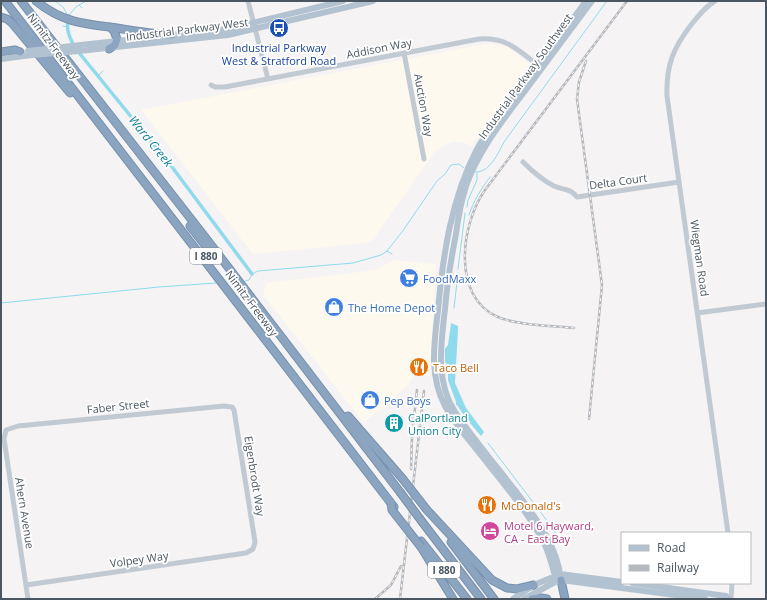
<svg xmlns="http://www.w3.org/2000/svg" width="767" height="600" font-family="'Open Sans',sans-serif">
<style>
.commercial{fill:#fdf9ef}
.water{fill:#90daee}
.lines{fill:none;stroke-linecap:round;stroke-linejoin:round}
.stream{stroke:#90daee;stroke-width:1}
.canal{stroke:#90daee;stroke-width:3.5}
.highway-casing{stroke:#7690ad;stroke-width:9}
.minor{stroke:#c1cad2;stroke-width:5}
.major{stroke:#b3c2d1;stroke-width:6}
.highway{stroke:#8ba5c1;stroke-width:7}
.rail-casing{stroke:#b5b8bd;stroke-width:2.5}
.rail{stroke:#fff;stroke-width:1;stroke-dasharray:3;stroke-linecap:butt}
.highway-bridge-casing{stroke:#7690ad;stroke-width:9;stroke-linecap:butt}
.major-bridge{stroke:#b3c2d1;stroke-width:6}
.highway-bridge{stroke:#8ba5c1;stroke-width:7}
.labels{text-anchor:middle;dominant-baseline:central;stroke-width:3.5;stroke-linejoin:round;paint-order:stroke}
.shield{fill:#fff;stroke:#808990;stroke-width:1}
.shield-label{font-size:10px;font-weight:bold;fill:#4a5661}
.street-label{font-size:11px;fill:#4a5661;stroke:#fff}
.transit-label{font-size:11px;fill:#164399;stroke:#fff}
.shop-label{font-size:11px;fill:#366cbe;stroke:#fff;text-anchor:start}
.food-label{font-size:11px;fill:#c56008;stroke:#fff;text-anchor:start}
.culture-label{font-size:11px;fill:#0d838f;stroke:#fff;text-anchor:start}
.hotel-label{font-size:11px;fill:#b23c85;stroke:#fff;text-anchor:start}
.water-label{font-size:12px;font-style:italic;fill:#0c7c9b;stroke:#fff}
</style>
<rect width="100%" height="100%" fill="#f5f3f3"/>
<path class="commercial" d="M490 43 508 47 529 64 471 146 462 142H453L441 147 433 154 375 237 371 241 365 243 253 254 141 110Z
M393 260 436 264 430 376 415 375 407 386 364 423 263 295 266 283 376 270Z"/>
<path class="water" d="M451 323 458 326V330L455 383 466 408 484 432 481 436 470 423V421L467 420 457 405H456V402L448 380V365L445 362V349L448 345Z"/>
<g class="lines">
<path class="stream" d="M55 1 63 7 68 16 76 7 86 1
M79 5 82 8
M63 26 67 27
M98 76 103 71
M475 172C490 173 498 153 504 142L607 1
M467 207 468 200 477 180V173
M469 215C474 200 481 189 490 177
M387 251 392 254
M458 269 465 213
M245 281 249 280 252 274 258 271 353 263 381 255 387 251 402 232 437 181 445 174 451 165 459 164 464 168
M1 303 159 287 216 283
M454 308 458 273
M488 443 548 522
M554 529 557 542"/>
<path class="canal" d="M68 19C66 31 70 39 76 49L172 167 252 274"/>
<defs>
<path id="highway" d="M5 1 394 507
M21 1 205 237 400 492
M36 1C63 23 85 24 117 28 135 31 153 34 172 35
M1 17 7 19 12 23 70 93
M109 49 115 45 117 39 114 31 110 27
M1 52 15 50 20 52
M190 226 208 249
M348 416 402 478
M427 510 492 580 507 588 517 589 534 585
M423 523 481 599
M421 541 467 599
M451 542 494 599
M421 547 453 599
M561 580 565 599
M532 599 541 598 547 599"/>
</defs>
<use href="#highway" class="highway-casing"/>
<path class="minor" d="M248 1 268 79
M715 1C705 7 698 16 691 25 673 48 666 66 667 96L728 533
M404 53 424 159
M211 85 215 87H225L479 39C507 37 518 50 539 66
M523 162C532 171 542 180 554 186 563 190 570 188 577 197L679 182
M697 313 766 304
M26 585 246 553 253 549 255 542 234 410 232 407 224 406 18 426 6 430 4 439 28 599
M731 599 732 583"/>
<path class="major" d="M90 44 227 29 343 1
M79 51 228 35 373 1
M1 59 32 55
M555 576C552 565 549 554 545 545 531 516 504 484 484 459 471 442 456 426 445 406 429 376 434 343 438 310 443 255 451 199 477 149 486 133 498 118 509 103 534 68 561 36 586 1
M561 580C557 543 533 514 511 485 492 461 472 437 455 412 435 381 441 344 445 309 447 284 451 259 456 234 458 218 461 202 466 186 479 150 502 121 525 91 547 61 570 31 592 1
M632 583 726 596 729 599
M513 599 534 585 560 574 622 582
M524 599 555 582 561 580 705 599"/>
<use href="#highway" class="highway"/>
<defs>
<path id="rail" d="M586 61 579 82 577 99 602 285 589 419
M574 328C553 326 516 325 498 317 451 297 461 224 485 190L627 1
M413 426 417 390
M411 469 412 437
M375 599 391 585 401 566
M400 599 424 391"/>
</defs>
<use href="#rail" class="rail-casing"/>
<use href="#rail" class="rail"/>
<defs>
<path id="highway-bridge" d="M402 478 427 510
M400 492 423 523
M391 503 392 510 421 547"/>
</defs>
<use href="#highway-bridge" class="highway-bridge-casing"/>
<path class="major-bridge" d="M28 51 90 44
M32 55 79 51"/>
<use href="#highway-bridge" class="highway-bridge"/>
</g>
<defs>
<symbol id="bus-disc" viewBox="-11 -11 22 22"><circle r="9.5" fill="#1a4fb4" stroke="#fff"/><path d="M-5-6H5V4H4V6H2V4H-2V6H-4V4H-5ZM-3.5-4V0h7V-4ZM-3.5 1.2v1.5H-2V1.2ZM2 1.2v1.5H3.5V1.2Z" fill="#fff"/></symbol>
<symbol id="supermarket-disc" viewBox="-11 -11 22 22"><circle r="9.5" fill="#3f7fe0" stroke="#fff"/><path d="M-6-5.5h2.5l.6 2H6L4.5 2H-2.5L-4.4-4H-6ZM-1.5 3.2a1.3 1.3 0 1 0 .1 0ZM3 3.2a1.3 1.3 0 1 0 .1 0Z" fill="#fff"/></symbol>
<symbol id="shop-disc" viewBox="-11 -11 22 22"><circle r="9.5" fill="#3f7fe0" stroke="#fff"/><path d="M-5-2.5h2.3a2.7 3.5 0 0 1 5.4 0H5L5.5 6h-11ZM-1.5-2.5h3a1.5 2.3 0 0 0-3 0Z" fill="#fff"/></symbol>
<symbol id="restaurant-disc" viewBox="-11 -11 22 22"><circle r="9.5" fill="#e8710a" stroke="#fff"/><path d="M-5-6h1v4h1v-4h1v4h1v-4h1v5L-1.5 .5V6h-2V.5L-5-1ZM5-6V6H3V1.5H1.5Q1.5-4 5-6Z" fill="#fff"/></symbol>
<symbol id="building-disc" viewBox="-11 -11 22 22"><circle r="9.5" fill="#0f9aa8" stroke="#fff"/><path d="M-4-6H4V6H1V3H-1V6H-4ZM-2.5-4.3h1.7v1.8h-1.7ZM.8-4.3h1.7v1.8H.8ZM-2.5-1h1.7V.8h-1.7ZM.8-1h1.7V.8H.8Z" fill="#fff"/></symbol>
<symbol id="hotel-disc" viewBox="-11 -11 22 22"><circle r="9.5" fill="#d1479c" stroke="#fff"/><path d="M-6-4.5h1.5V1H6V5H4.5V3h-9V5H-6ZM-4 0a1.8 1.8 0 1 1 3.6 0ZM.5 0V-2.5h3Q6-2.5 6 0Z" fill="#fff"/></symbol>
</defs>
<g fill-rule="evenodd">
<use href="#bus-disc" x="268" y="17" width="22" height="22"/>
<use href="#supermarket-disc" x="398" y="267" width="22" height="22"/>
<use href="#shop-disc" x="323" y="296" width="22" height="22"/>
<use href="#restaurant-disc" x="408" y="356" width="22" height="22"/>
<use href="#shop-disc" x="359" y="389" width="22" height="22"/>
<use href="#building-disc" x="383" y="412" width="22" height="22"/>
<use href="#restaurant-disc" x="476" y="494" width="22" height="22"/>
<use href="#hotel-disc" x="479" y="520" width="22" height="22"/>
</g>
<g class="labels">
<g class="shield">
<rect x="190" y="248" width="32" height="16" rx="3"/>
<rect x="428" y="562" width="32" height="16" rx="3"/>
</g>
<g class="shield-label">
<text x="206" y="256">I 880</text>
<text x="444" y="570">I 880</text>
</g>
<g class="street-label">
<text transform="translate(187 29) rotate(-7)">Industrial Parkway West</text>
<text transform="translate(54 46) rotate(53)">Nimitz Freeway</text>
<text transform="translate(379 48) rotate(-11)">Addison Way</text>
<text transform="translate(525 76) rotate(-54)">Industrial Parkway Southwest</text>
<text transform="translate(424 105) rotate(80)">Auction Way</text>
<text transform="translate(618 181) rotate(-8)">Delta Court</text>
<text transform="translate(700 258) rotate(82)">Wiegman Road</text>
<text transform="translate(252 303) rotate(53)">Nimitz Freeway</text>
<text transform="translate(118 406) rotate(-6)">Faber Street</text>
<text transform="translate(255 476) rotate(81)">Eigenbrodt Way</text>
<text transform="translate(25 513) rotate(81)">Ahern Avenue</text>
<text transform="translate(139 559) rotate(-8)">Volpey Way</text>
</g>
<g class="transit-label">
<text x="279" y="47">Industrial Parkway<tspan x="279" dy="13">West &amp; Stratford Road</tspan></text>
</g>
<g class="shop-label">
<text x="423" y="278">FoodMaxx</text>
<text x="348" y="307">The Home Depot</text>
<text x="384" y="400">Pep Boys</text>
</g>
<g class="food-label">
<text x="433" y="367">Taco Bell</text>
<text x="501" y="505">McDonald's</text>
</g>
<g class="culture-label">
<text x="408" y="417">CalPortland<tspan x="408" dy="13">Union City</tspan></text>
</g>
<g class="hotel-label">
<text x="504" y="525">Motel 6 Hayward,<tspan x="504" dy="13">CA - East Bay</tspan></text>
</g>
<g class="water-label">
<text transform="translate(151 141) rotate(51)">Ward Creek</text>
</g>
</g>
<rect width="767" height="600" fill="none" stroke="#4a5661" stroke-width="4"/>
<rect x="621" y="532" width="130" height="52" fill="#ffffff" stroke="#b7bbc0"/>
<rect x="629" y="545" width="20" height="6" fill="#b3c2d1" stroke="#b7bbc0"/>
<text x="657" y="552" font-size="12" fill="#4a5661">Road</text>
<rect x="629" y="565" width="20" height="6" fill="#b5b8bd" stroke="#b7bbc0"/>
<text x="657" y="572" font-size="12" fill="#4a5661">Railway</text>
</svg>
